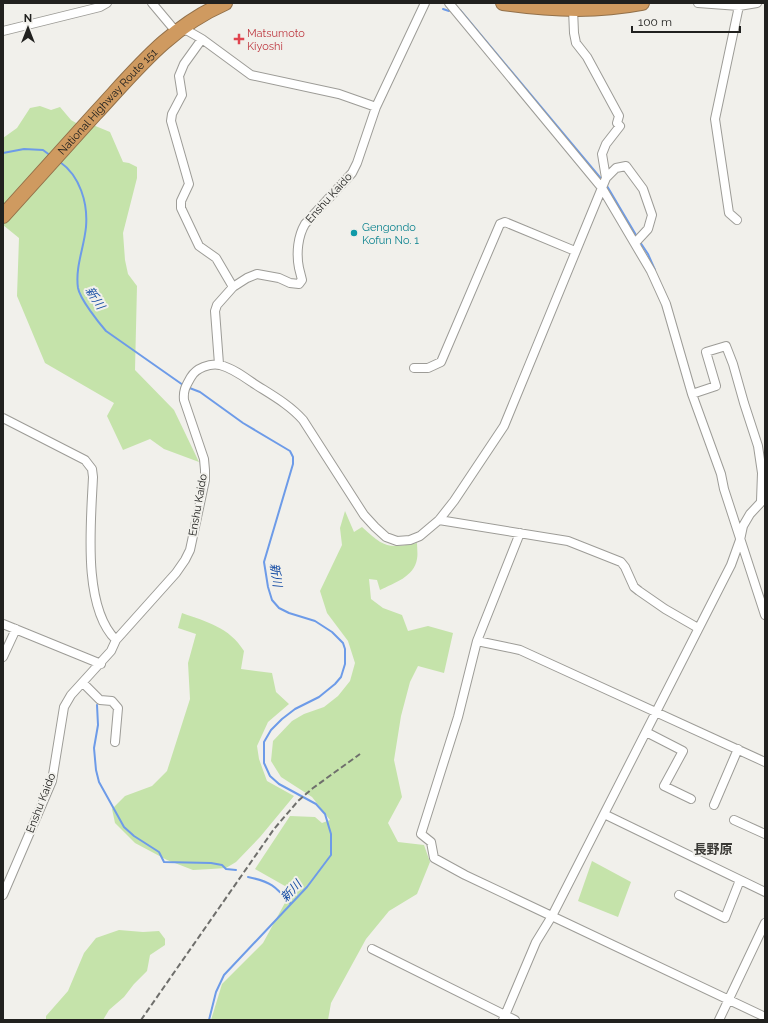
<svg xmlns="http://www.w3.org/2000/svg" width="768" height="1023" font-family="Raleway,'Noto Sans JP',sans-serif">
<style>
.green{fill:#c5e3aa}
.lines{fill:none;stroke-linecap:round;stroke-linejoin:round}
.stream{stroke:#6d9be8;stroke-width:2}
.street-casing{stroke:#9d9c97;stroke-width:10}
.highway-casing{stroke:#927049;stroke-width:16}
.street{stroke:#fff;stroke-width:8}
.highway{stroke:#cf9a60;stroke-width:14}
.rail{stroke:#6f6f6c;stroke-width:2;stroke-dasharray:6 3;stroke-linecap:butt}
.health-dot{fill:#e0444e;stroke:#f1f0eb;stroke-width:1.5}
.culture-dot{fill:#0f9aa8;stroke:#f1f0eb;stroke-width:1.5}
.labels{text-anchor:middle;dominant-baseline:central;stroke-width:4;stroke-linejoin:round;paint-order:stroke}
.health-label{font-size:11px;fill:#be3a42;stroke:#f1f0eb;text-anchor:start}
.street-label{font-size:11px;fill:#21211f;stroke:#f1f0eb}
.culture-label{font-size:11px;fill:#0d838f;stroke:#f1f0eb;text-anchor:start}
.water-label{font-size:12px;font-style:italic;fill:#164da5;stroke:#f1f0eb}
.quarter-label{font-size:13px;font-weight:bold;fill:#3a3935;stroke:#f1f0eb}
</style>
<rect width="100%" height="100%" fill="#f1f0eb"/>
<path class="green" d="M40 106 51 110 60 107 71 120 83 127 93 125 110 132 123 162 129 163 137 167V178L123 233 125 260 128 274 137 286 135 370 174 410 199 462 164 449 150 439 123 450 107 416 114 403 45 363 17 296 19 238 3 225V138L17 128 30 108Z
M345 511 354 532 362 527C384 547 387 549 417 543 417 548 418 554 417 559 414 577 394 583 380 590L377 580 369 579 371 599 383 608 402 615 408 631 428 626 453 633 444 673 418 666 410 682 401 716 394 760 402 797 388 823 398 842 424 845 430 862 417 894 389 911 366 939 331 1003 328 1020H211L222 984 263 943 292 890 255 869 290 816 315 817 322 823 330 820 312 797 281 777 271 761 273 741 292 721 304 714 324 707 338 696 350 681 355 663 348 641 327 613 320 591 342 545 340 528Z
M182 613C207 622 229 627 244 651L241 669 272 673 276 692 289 704 268 722 257 746 259 759 267 781 294 796 260 837 236 862 226 868 211 869 193 870 167 860 135 843 115 823 112 809 125 796 152 786 167 771 190 699 188 663 196 634 178 628Z
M592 861 631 882 618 917 578 901Z
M119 930 143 932 159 931 165 939V945L150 955 147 971 134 984 124 997 109 1010 103 1020H46V1016L68 991 84 953 96 938Z"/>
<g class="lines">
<path class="stream" d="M443 9 449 11
M460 10 603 181
M3 153 24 149 43 150 51 156
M60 162C80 176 88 203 86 227 84 248 75 267 78 288 80 299 99 323 106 331L183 385
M607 186 636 235
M640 242 648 254 655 270
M187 387 200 392 243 423 290 451 293 457V464L264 562 268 587 272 600 279 608 289 613 315 621 332 632 343 643 345 649V664L341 677 335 684 319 697 295 709 282 719 271 730 264 742V763L270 776 279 784 316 804 325 814 331 834V855L307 887 224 975 216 992 209 1020
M97 705 98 725 94 748 96 770 99 782 124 827 134 836 159 852 164 862 211 863 222 865 226 869 236 870
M248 877C272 882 275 886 291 904"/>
<defs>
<path id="street" d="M152 3 173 28 188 31 202 39 251 75 339 94 376 107
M449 3 602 188 651 271 666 304 692 394 721 474 724 489 765 615
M698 3 739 6 757 3
M3 31 100 7 107 3
M202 39 184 64 179 76 182 95 172 114 171 121 189 184 181 201V208L199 246 216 258 233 287
M606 178 616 168 626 166 643 189 652 215 648 229 635 243
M737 220 729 213 715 119 739 6
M219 364 215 311 217 305 233 287 247 278 257 274 279 278 290 283 299 284 302 280C301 276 300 272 299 268 296 253 298 236 305 224L352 173 357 163 376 107 425 3
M414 368H428L441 362 500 224 505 222 575 251
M692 394 716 386 706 352 726 346 733 364 744 403 758 446 762 473 761 501
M3 418 85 460 92 469 93 477C91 522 82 607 116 640
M439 520 568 541 621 562 625 567 634 587 639 591 665 609 698 628
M520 533 477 641 458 717 421 834 431 842 434 858 465 875 765 1017
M3 624 101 664
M477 641 506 647 520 650 765 762
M3 657 16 629
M83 683 100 700 112 701 118 708 115 742
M646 732 683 751 664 786 691 799
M714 805 738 749
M604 814 765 892
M734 820 765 834
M3 895 52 781 64 707 71 695 111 651 116 640 176 573 185 560 190 550 205 480V470L204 459 184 400C183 390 186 386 191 377 196 368 210 363 220 365 232 368 243 376 253 383 270 394 289 404 303 420L364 515 375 527 386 537 397 541 410 540 420 536 439 520 454 501 504 426 606 178 602 154 606 144 620 126 617 123 619 116 587 57 576 43 574 33 573 9
M679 895 725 918 740 880
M372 949 515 1020
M503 1020 536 942 552 916 731 565 740 540 743 526 750 514 765 498
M719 1020 765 923"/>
<g id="highway">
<path d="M503 3C550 10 596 12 642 3"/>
<path id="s1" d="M3 216C34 182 64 148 95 114 136 70 168 28 225 3"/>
</g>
</defs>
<use href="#street" class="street-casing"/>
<use href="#highway" class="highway-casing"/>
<use href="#street" class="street"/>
<use href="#highway" class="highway"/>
<path class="rail" d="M141 1020 274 829 298 801 313 788 360 754"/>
</g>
<path class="health-dot" d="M237 33h4v4h4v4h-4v4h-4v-4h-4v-4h4z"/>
<circle class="culture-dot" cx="354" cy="233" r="4"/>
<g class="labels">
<g class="health-label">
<text x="247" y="33">Matsumoto<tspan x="247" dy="13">Kiyoshi</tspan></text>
</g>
<g class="street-label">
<text stroke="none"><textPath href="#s1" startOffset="155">National Highway Route 151</textPath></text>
<text transform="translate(329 198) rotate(-48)">Enshu Kaido</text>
<text transform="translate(198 505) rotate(-80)">Enshu Kaido</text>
<text transform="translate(41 803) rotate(-69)">Enshu Kaido</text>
</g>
<g class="culture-label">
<text x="362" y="227">Gengondo<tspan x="362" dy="13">Kofun No. 1</tspan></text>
</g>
<g class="water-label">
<text transform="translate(95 298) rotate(57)">新川</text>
<text transform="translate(276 575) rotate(82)">新川</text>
<text transform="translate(291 891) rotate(-47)">新川</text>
</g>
<g class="quarter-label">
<text x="713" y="849">長野原</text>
</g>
</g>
<rect width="768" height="1023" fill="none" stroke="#21211f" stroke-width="8"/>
<g transform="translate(28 28)" stroke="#f1f0eb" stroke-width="3" paint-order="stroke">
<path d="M0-3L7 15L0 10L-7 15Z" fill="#21211f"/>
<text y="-6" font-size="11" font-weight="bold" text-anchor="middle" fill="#21211f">N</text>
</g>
<path d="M632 26v6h108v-6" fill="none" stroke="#21211f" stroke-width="2"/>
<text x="638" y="26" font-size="12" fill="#21211f" stroke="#f1f0eb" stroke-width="3" paint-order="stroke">100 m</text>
</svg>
